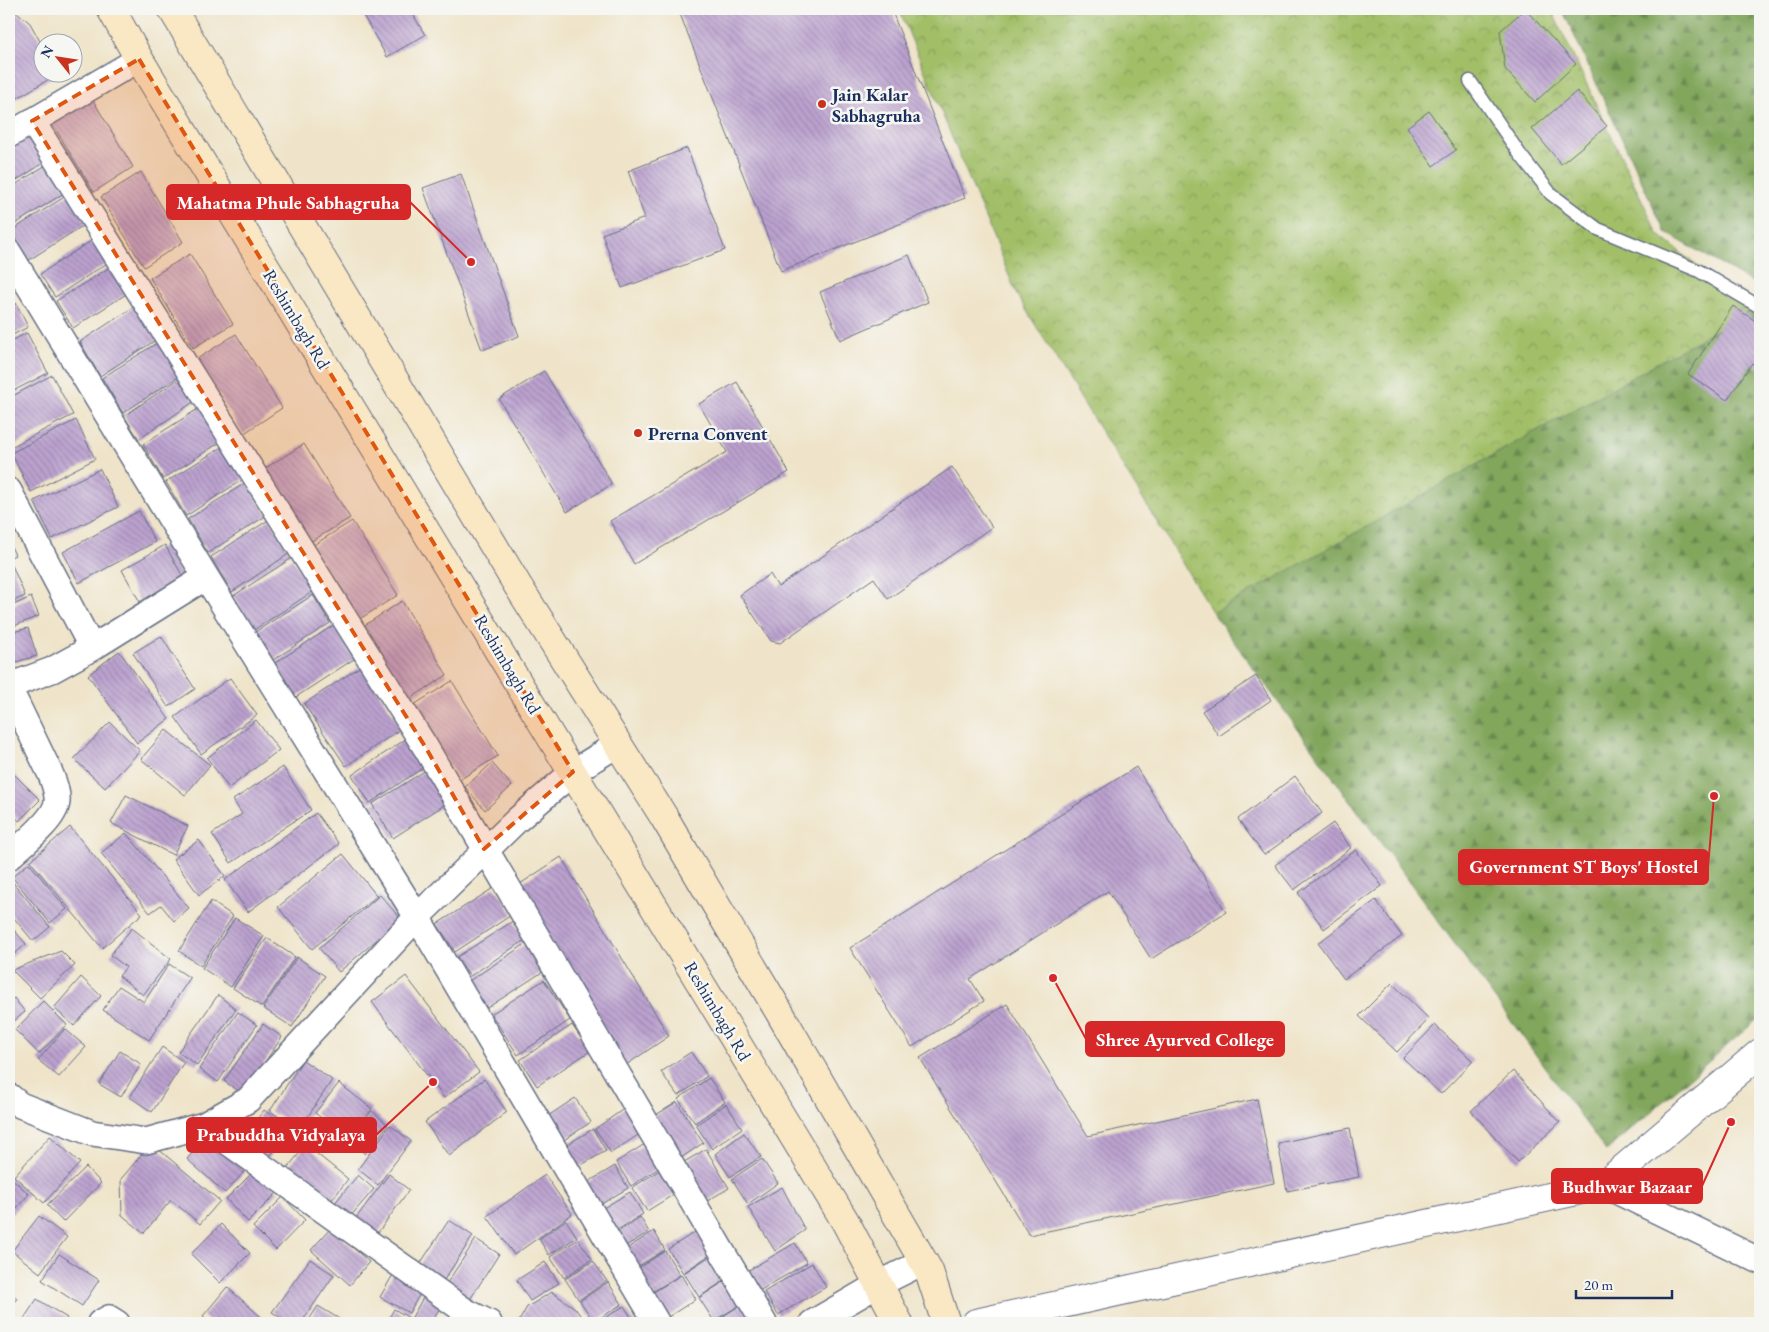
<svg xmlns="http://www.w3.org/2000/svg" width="1769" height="1332" font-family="'EB Garamond',serif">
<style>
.forest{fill:url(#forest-firs);stroke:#4e6a5d}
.park{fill:url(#park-crowns);stroke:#5e7762}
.building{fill:url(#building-back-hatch)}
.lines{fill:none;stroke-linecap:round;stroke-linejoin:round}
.service-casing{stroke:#656e83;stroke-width:15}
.minor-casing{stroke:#656e83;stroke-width:28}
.tertiary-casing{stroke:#656e83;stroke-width:30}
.secondary-casing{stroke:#656e83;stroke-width:30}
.service{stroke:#fff;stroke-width:12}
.minor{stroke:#fff;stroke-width:25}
.tertiary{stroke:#fff;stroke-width:28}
.secondary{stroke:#fae7c3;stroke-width:28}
.marked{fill:#de5710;fill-opacity:0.2;stroke:#de5710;stroke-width:4;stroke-dasharray:10 6;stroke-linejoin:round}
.poi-dot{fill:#c8321e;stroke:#f6f6f2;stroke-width:2}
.labels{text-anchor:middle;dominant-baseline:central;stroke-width:5;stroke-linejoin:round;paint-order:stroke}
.poi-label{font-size:18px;font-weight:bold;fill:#1b2f5e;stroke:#f6f6f2;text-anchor:start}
.street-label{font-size:18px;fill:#1b2f5e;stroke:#f6f6f2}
.leader{fill:none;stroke:#d62828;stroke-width:2}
.callout-dot{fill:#d62828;stroke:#f6f6f2;stroke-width:2}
.callout{fill:#d62828;stroke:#d62828;stroke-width:2}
.callout-label{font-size:19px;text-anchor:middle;font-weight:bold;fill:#fff}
</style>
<defs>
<pattern id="forest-firs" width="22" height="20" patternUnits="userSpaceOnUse" patternTransform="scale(1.25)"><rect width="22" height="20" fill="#81a65c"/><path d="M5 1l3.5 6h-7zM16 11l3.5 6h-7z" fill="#69884f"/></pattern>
<pattern id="park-crowns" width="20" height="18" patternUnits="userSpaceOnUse" patternTransform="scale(1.25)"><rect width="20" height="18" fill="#a2bf67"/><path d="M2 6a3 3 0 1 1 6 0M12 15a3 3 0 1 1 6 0" fill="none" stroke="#839c58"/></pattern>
<pattern id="building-back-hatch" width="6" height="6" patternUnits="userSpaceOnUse" patternTransform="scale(1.25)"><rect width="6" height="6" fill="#bca2cf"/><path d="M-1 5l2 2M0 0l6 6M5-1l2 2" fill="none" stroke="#9884ab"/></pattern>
</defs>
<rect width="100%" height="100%" fill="#f6f6f2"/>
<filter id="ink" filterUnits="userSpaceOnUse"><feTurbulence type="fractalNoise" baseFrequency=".02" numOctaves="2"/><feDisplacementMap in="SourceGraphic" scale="10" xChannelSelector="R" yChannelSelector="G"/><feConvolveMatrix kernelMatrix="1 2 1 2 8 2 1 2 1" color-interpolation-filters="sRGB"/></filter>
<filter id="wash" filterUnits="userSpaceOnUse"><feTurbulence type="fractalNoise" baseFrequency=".0096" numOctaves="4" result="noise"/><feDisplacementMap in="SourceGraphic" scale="20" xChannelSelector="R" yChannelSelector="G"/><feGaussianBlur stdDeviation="1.12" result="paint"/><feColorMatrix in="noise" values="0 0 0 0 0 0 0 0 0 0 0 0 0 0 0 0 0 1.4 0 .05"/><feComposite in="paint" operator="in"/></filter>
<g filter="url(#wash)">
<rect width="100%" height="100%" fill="#efe4c9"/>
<path class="forest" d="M1562 9H1760V287L1665 232Z
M1751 310 1760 317V1017L1606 1151 1213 613Z"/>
<path class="park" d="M899 9H1551L1658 234 1751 310 1213 613 1017 295Z"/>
<g id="blocks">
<path class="building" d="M362 9H410L425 35 387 57 360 10Z
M678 9H891L965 198 781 271Z
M1525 9 1576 64 1535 102 1505 69 1500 31Z
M9 12 18 13 30 23 42 45V72H61L9 103Z
M1577 91 1607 126 1561 164 1532 129Z
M91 97 133 167 94 192 51 122Z
M1429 111 1456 150 1433 166 1407 127Z
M30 132 48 160 9 185V145Z
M687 148 725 250 622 288 602 234 645 218 628 171Z
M49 163 67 191 9 228V189Z
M141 172 183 242 144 267 101 197Z
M461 174 519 336 482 350 423 188Z
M69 194 87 223 29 260 11 231Z
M97 237 112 260 55 297 40 274Z
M190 254 233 324 193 348 150 278Z
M909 255 928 302 840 340 820 292Z
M115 264 131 291 73 328 56 301Z
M16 303 28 327 9 337V307Z
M138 304 159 338 100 376 80 342Z
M1733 306 1760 324V369L1752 363 1727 400 1688 374Z
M27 333 48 373 9 393V342Z
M236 334 282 408 243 434 197 359Z
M160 341 181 375 123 413 102 378Z
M544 371 612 484 567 512 499 399Z
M52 375 73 415 11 447 9 442V398Z
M180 378 195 401 139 439 124 416Z
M737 382 789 472 634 564 610 521 727 452 699 404Z
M201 407 222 441 163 479 143 444Z
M76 420 95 459 31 492 11 453Z
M304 444 350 518 310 542 264 469Z
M225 445 245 478 186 516 166 482Z
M952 467 992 527 888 599 874 578 780 643 771 641 740 595 770 574 778 587Z
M100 469 118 507 52 539 34 501Z
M247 482 267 515 208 553 188 519Z
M139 511 155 542 79 583 63 552Z
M270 519 290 553 232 592 211 557Z
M352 521 398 595 358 620 312 546Z
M9 542 15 555 9 558Z
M165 545 183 577 140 602 122 570Z
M292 558 312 592 254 630 233 596Z
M12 565 25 596 9 603V567Z
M313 595 330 623 273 660 255 632Z
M31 597 39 616 9 628V607Z
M402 601 447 675 408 700 362 627Z
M334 625 354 659 296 697 275 663Z
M28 628 37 656 9 664V633Z
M161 636 195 689 168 707 133 653Z
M119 651 169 719 137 743 88 675Z
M361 666 402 728 346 766 304 704Z
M1256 676 1271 700 1219 736 1202 711Z
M230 678 257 715 201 754 175 717Z
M452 681 498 756 459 780 412 706Z
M256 720 279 750 229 788 207 758Z
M110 722 140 751 105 788 74 759Z
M166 730 210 765 185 795 141 759Z
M409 737 427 765 370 803 352 775Z
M492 763 512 786 485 810 465 787Z
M283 767 311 810 231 863 212 834 242 814 233 800Z
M431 767 452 800 393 838 372 804Z
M1136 767 1226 912 1151 959 1108 891 970 979 984 1001 912 1047 850 948Z
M9 769 40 800 19 821 9 810Z
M1295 776 1322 813 1264 855 1238 819Z
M126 795 188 826 173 855 111 823Z
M316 813 339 844 248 912 225 880Z
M9 816 16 824 9 831Z
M1333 823 1351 848 1294 890 1275 865Z
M70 827 142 914 102 948 30 861Z
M126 833 189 908 174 921 161 905 150 913 101 853Z
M199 840 225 876 199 895 173 859Z
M1356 850 1382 886 1324 929 1298 893Z
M343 854 377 896 312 949 278 907Z
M561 857 669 1036 626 1065 517 886Z
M29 863 67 909 50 923 12 877Z
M11 880 50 927 33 941 9 912V882Z
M495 887 513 914 455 952 437 924Z
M380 895 401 919 339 972 319 948Z
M1376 900 1402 936 1344 979 1318 943Z
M211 901 233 916 201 966 179 951Z
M235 918 264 936 231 987 202 968Z
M513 921 525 940 470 976 457 957Z
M9 924 26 944 9 959Z
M132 928 171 959 143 995 119 976 126 967 110 955Z
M267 938 295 957 262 1007 233 988Z
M527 943 544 971 487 1008 469 981Z
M61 951 75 965 40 998 12 970Z
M297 957 325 976 292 1027 263 1008Z
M169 964 190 978 149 1040 103 1010 119 986 144 1002Z
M406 976 479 1072 444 1098 372 1002Z
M81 977 101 996 74 1026 54 1008Z
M544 980 570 1020 518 1055 491 1014Z
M1392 983 1429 1019 1397 1052 1359 1016Z
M218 995 236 1009 197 1065 178 1052Z
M14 998 25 1012 9 1025V1002Z
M43 1001 67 1025 39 1054 15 1030Z
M1007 1004 1088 1136 1257 1099 1274 1183 1029 1235 920 1058Z
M238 1012 257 1025 218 1082 199 1069Z
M263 1024 282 1037 243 1094 224 1081Z
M572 1025 590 1051 537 1086 520 1060Z
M1435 1025 1473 1061 1441 1094 1403 1058Z
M65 1029 86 1047 59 1077 38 1060Z
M162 1047 184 1062 152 1112 130 1097Z
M120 1051 141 1064 121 1097 99 1084Z
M691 1052 707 1076 678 1096 661 1072Z
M303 1060 332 1080 299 1130 270 1111Z
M1513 1071 1560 1122 1518 1162 1471 1111Z
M709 1078 725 1102 695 1123 678 1099Z
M484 1079 507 1112 449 1156 425 1122Z
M339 1083 372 1109 348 1139 315 1113Z
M575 1098 591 1122 561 1142 545 1118Z
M677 1102 703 1143 678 1160 651 1118Z
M726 1104 742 1128 712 1149 696 1125Z
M625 1108 641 1133 611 1153 595 1129Z
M264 1110 290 1130 268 1159 242 1139Z
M372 1111 388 1125 365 1154 349 1141Z
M390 1125 411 1141 378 1185 358 1169Z
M1350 1128 1359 1177 1287 1191 1278 1143Z
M593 1129 606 1151 576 1168 563 1147Z
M744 1133 761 1157 730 1177 715 1154Z
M50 1136 80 1163 44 1203 14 1176Z
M207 1136 245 1171 225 1193 187 1159Z
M151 1143 220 1201 200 1224 171 1200 144 1233 122 1215 121 1179Z
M645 1144 659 1168 631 1186 616 1162Z
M306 1145 348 1179 328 1205 285 1171Z
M706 1149 729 1188 702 1204 679 1165Z
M762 1159 778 1183 748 1204 732 1179Z
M615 1166 628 1188 598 1206 585 1184Z
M86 1167 101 1183 63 1222 47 1205Z
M256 1169 278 1192 248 1222 226 1199Z
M661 1169 676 1193 647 1211 632 1188Z
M389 1174 409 1190 377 1234 356 1218Z
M358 1175 374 1189 350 1217 334 1204Z
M545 1175 572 1214 514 1255 487 1216Z
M9 1176 29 1194 9 1217Z
M782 1187 805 1230 775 1251 748 1207Z
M630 1192 643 1214 614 1232 600 1210Z
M283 1197 305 1220 276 1250 253 1227Z
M39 1216 67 1237 40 1273 12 1251Z
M640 1217 649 1232 624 1247 615 1234Z
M449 1220 473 1236 442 1283 418 1267Z
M566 1220 577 1237 549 1255 539 1239Z
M221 1224 250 1253 220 1283 191 1254Z
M331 1228 369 1262 350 1285 311 1250Z
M654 1231 665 1250 634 1269 623 1251Z
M697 1231 711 1254 683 1273 668 1249Z
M476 1239 499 1254 469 1301 445 1286Z
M578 1239 592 1259 564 1278 550 1257Z
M795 1243 807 1263 759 1291 747 1271Z
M665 1251 680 1275 651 1293 637 1269Z
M59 1254 99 1280 82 1306 42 1280Z
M712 1255 727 1279 699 1297 684 1273Z
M310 1259 334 1275 301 1323H289L272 1312Z
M593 1261 607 1281 579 1300 565 1279Z
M545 1262 559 1283 530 1301 517 1280Z
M812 1263 826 1287 778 1315 764 1292Z
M394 1273 422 1290 409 1313 380 1297Z
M681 1275 696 1299 668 1317 652 1293Z
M728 1279 743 1303 714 1321 699 1298Z
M608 1282 622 1304 594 1322 580 1301Z
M227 1287 268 1323H211L203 1316Z
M552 1292 575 1308 586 1323H518L527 1307Z
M9 1293 17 1298 9 1312Z
M425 1294 442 1304 431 1323H386L394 1309 411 1319Z
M37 1299 67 1318 64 1323H21Z
M742 1304 754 1323H713Z
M318 1306 346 1323H307Z
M624 1306 635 1323H597Z"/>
</g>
</g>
<g filter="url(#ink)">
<use href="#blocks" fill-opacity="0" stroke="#656e83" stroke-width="1"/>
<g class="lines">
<defs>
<path id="service" d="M1470 81 1519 153 1551 194 1598 229 1699 271 1760 307"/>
<path id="minor" d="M32 121 426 748 764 1323
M9 135 139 59
M9 253 206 577 417 917 517 820 573 772 618 744
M9 491 92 648 206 577
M9 686 52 670 92 648
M9 688 51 775C54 783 58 793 57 802 55 820 22 845 9 857
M9 1096 20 1105 92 1133 146 1141 204 1125 248 1100 417 917 657 1323
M204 1125 465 1311 489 1323
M1604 1185 1760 1261
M100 1323 109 1318 117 1323
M812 1323 879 1284 923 1262"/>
<path id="tertiary" d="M976 1323 1604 1185 1760 1053"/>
<path id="secondary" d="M111 9 139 59 845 1221 899 1323
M172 9 518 586 664 817 781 1015 929 1271 946 1323"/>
</defs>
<use href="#service" class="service-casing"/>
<use href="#minor" class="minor-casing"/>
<use href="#tertiary" class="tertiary-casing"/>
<use href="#secondary" class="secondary-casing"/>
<use href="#service" class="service"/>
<use href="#minor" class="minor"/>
<use href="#tertiary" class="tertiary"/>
<use href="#secondary" class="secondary"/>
</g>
</g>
<path class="marked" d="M139 59 573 772 484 849 426 748 32 121Z"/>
<g class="poi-dot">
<circle cx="822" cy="104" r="5"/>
<circle cx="638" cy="433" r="5"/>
</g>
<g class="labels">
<g class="poi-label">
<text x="832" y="94">Jain Kalar<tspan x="832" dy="21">Sabhagruha</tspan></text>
<text x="648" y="433">Prerna Convent</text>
</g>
<g class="street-label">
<text transform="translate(297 319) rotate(59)">Reshimbagh Rd</text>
<text transform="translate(508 664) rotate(59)">Reshimbagh Rd</text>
<text transform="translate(718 1011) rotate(59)">Reshimbagh Rd</text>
</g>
</g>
<path class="leader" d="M471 262L410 202M1714 796L1708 867M1053 978L1086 1039M433 1082L376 1135M1731 1122L1702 1186"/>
<g class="callout-dot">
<circle cx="471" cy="262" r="5"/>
<circle cx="1714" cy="796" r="5"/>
<circle cx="1053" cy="978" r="5"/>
<circle cx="433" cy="1082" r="5"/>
<circle cx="1731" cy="1122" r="5"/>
</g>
<g class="callout">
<rect x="167" y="185" width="243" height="34" rx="5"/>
<rect x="1459" y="850" width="249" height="34" rx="5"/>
<rect x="1086" y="1022" width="198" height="34" rx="5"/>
<rect x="187" y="1118" width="189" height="34" rx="5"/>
<rect x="1552" y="1169" width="150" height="34" rx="5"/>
</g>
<g class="callout-label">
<text x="288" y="209">Mahatma Phule Sabhagruha</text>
<text x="1584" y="873">Government ST Boys' Hostel</text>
<text x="1185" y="1046">Shree Ayurved College</text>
<text x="281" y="1141">Prabuddha Vidyalaya</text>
<text x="1627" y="1193">Budhwar Bazaar</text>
</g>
<rect width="1769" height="1332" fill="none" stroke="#f6f6f2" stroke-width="30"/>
<g transform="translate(58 58) rotate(300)"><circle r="24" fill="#f6f6f2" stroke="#9ea6b7"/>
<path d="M0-4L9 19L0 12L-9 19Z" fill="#c8321e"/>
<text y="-8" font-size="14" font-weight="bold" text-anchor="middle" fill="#1b2f5e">N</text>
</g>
<path d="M1576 1290v8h96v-8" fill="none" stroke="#1b2f5e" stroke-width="2.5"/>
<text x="1584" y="1290" font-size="15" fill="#1b2f5e" stroke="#f6f6f2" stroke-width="4" paint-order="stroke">20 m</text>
</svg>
